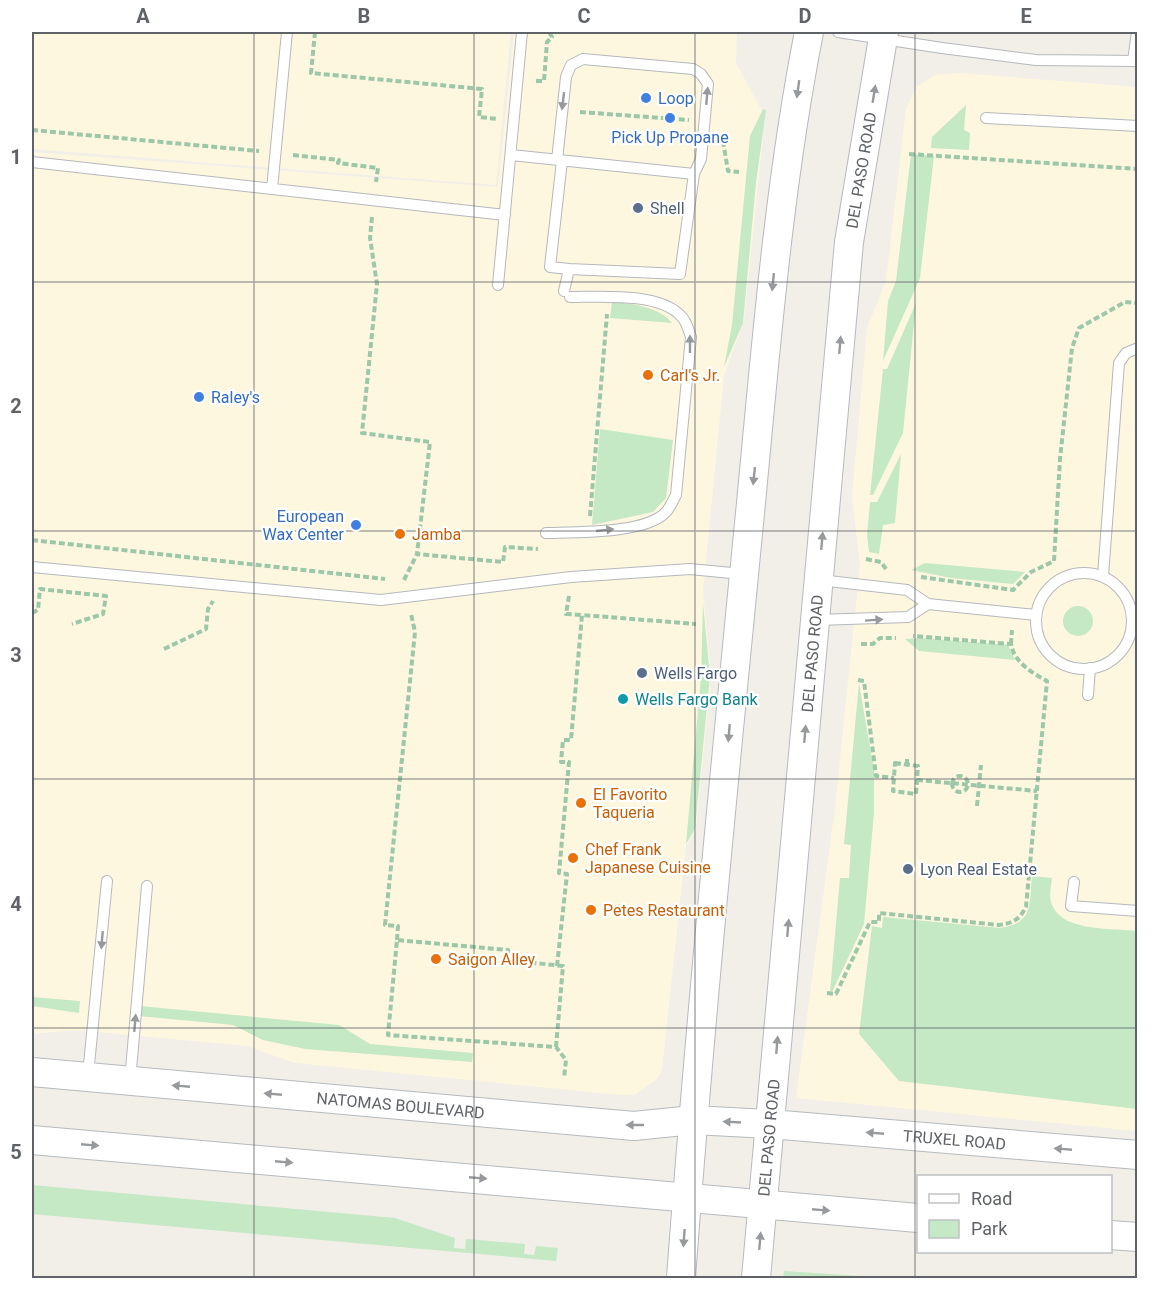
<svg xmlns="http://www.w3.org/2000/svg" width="1169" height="1310" font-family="Roboto,sans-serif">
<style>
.commercial{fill:#fef7e0}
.green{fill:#c5e8c5}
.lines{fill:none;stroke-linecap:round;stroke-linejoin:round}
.service-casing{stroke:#b5b8bc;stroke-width:12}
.secondary-casing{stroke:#b6babf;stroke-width:30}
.path{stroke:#9cc7a9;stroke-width:4;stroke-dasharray:6 3;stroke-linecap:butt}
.service{stroke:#fff;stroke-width:10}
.secondary{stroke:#fff;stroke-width:28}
.oneway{fill:#979a9d}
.grid{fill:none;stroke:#5f6368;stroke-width:1.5;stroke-opacity:0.55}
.shop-dot{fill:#3f7fe0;stroke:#fff;stroke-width:2}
.service-dot{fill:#5c6f8a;stroke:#fff;stroke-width:2}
.food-dot{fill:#e8710a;stroke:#fff;stroke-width:2}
.culture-dot{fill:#0f9aa8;stroke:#fff;stroke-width:2}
.labels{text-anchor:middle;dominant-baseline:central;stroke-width:4.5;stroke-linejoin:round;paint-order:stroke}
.shop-label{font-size:16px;fill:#366cbe;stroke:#fff;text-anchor:start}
.street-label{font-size:16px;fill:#5f6368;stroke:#fff}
.service-label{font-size:16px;fill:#4e5e75;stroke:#fff;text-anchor:start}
.food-label{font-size:16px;fill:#c56008;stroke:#fff;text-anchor:start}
.culture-label{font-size:16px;fill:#0d838f;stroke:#fff;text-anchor:start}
.neatline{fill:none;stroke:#5f6368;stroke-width:2}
.grid-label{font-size:20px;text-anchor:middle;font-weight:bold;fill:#5f6368}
</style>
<rect width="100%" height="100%" fill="#f1efe8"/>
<path class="commercial" d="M32 32H511L496 185 32 149Z
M514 32H737L736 63 765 116 744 321 724 375 703 591 711 675 696 829 686 846 662 1069 658 1078 635 1095H621L295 1063 247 1046 77 1030 32 1034V152L498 187Z
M960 73 1137 87V1131L796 1098 835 808 860 565 852 496 867 328 886 281 906 109 916 87 935 75Z"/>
<path class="green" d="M966 105 964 130 970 133 969 150 931 148 932 137Z
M763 109 766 110 756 183 743 323 724 367 732 325 750 136Z
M911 154 934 156 920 278 883 361 888 301 896 281Z
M612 302C630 303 660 307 672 323L610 318Z
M916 303 903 433 873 495H870L883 369H887Z
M600 429 673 440 666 498 653 512 592 525Z
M901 454 895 523 883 525 879 554 869 552 867 535 870 502H877Z
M925 563 1025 572 1013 584 951 578 911 570Z
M703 603 710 676 695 829 686 844 701 676Z
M1063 621a15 15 0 1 1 30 0a15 15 0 1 1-30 0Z
M920 638 1008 645 1015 660 919 651 905 639Z
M859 683 874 771V813L864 924 832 992 830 991 840 878H849L851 845 844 844Z
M1032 876 1052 878C1051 888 1048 898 1053 907 1065 932 1114 928 1137 931V1109L899 1081 859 1034 872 926 882 928 883 917 1000 928C1034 923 1029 905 1032 876Z
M32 997 80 1001 79 1013 32 1006Z
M140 1006 339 1025 370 1044 473 1053 472 1062 305 1049 263 1040 233 1025 139 1016Z
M32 1185 395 1218 455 1238 454 1248 465 1249 466 1239 525 1244 524 1254 534 1255 536 1246 558 1248 556 1261 32 1214Z
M784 1271 890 1278H783Z"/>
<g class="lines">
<defs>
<path id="service" d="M838 32 942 48 1036 60 1138 61
M1133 61 1137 32
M986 118 1138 126
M511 155 694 174 680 274 569 269 564 291
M557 160 566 77 571 65 583 59 693 69 701 74 708 84 701 159 694 174
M562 161 550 267 569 269
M32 162 505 215
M272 189 287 32
M498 285 522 32
M546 533C576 532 646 534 666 512 670 508 673 500 676 495L691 337C689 331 686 320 681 316 659 292 600 297 570 297
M32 567 381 600 571 577 690 569 742 574
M1036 621a48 48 0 1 1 96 0a48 48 0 1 1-96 0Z
M1103 576 1119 363 1126 353 1138 348
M820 580 907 590 928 604 1036 615
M816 620 908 617 928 604
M1088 695 1090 668
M1074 882 1071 906 1138 911
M88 1075 107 881
M130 1081 147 886"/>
<g id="secondary">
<path id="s1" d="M32 1072 634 1126 693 1120 770 1124 1138 1155"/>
<path d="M32 1140 918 1218"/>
<path d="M1110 1235 1138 1237"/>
<path d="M681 1278C699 1033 723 789 747 544 764 373 776 200 809 32"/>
<path id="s2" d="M756 1278 849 242 884 32"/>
</g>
</defs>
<use href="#service" class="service-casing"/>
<use href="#secondary" class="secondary-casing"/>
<path class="path" d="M315 32 311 73 482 89 479 117 498 119
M536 81H544L547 42 552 37 549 32
M580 112 689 120
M32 130 259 151
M723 141 728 171 739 172
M909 154 1138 169
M293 155 339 160 338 163 378 168 376 182
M372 217 370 238 377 284 362 433 430 442 417 554 503 562 505 547 538 549
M590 516 607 314
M32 540 385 579
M866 559 881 562 886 569
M921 577 1013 590 1031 572 1054 561 1060 459 1072 348 1079 328 1125 302 1138 303
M404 580 417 554
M569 596 566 614 582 615
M32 613 38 610 40 589 106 596 103 614 72 624
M861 644H873L880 638H896
M1011 644 1012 630
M164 649 206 629 208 609 213 601
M858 680 864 681 876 776 894 778
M895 763 918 766 916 794 893 791Z
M907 765V757
M952 784a8 8 0 1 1 16 0a8 8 0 1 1-16 0Z
M917 780 1037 791
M977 806 981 765
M397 940 398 926 385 925 415 632 411 614
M557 966 567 874 559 873 569 762H561L563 740H571L582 615 696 624
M827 993 836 994 870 922H879V913L999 925C1013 923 1019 920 1026 907L1047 681C1032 673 1014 662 1011 644L913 636
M556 1047 563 966 507 960 508 950 397 940 388 1035 556 1047 566 1060 564 1078"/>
<use href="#service" class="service"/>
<use href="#secondary" class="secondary"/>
</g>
<defs><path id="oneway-solid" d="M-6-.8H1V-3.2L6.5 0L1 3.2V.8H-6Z" transform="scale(1.5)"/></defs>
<g class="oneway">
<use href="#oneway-solid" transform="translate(798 89) rotate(98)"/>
<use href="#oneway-solid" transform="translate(874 94) rotate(-81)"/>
<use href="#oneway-solid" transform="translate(707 96) rotate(-85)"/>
<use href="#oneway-solid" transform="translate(563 101) rotate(97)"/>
<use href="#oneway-solid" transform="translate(773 282) rotate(96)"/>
<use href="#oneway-solid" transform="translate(690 344) rotate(-90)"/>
<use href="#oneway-solid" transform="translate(840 345) rotate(-85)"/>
<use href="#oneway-solid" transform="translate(754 476) rotate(96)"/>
<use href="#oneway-solid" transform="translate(605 530) rotate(-6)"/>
<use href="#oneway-solid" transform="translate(822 541) rotate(-85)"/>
<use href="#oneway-solid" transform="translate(874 620) rotate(-4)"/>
<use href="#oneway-solid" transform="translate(729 733) rotate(95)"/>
<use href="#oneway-solid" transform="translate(805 734) rotate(-85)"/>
<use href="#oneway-solid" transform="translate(788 928) rotate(-85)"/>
<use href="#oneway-solid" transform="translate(102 940) rotate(95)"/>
<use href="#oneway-solid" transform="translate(135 1023) rotate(-85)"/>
<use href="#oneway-solid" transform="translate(777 1045) rotate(-85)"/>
<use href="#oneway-solid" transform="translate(181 1086) rotate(-175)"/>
<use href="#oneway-solid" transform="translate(273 1094) rotate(-175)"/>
<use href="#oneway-solid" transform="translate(732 1122) rotate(-177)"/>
<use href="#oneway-solid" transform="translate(635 1125) rotate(180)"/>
<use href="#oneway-solid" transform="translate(875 1133) rotate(-175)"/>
<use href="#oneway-solid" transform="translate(90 1145) rotate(5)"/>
<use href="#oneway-solid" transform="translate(1063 1149) rotate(-175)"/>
<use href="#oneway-solid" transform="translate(284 1162) rotate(5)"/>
<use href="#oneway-solid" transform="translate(478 1178) rotate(5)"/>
<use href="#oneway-solid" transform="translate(821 1210) rotate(5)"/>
<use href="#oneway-solid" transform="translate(684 1238) rotate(94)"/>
<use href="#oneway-solid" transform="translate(760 1241) rotate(-85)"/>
</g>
<path class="grid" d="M254 32V1278M474 32V1278M695 32V1278M915 32V1278M32 282H1138M32 531H1138M32 779H1138M32 1028H1138"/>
<g class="shop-dot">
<circle cx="646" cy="98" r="6"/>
<circle cx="670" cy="118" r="6"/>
<circle cx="199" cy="397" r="6"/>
<circle cx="356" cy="525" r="6"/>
</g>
<g class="service-dot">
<circle cx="638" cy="208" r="6"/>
<circle cx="642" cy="673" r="6"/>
<circle cx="908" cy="869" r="6"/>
</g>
<g class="food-dot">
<circle cx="648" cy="375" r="6"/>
<circle cx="400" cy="534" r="6"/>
<circle cx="581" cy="803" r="6"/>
<circle cx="573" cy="858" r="6"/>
<circle cx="591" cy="910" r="6"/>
<circle cx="436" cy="959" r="6"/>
</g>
<circle class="culture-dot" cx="623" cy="699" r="6"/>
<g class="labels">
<g class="shop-label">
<text x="658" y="98">Loop</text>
<text x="670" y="137" text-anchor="middle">Pick Up Propane</text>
<text x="211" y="397">Raley's</text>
<text x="344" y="516" text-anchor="end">European<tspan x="344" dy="18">Wax Center</tspan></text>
</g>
<g class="street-label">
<text stroke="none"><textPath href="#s2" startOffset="1113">DEL PASO ROAD</textPath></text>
<text stroke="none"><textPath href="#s2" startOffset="627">DEL PASO ROAD</textPath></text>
<text stroke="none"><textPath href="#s1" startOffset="370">NATOMAS BOULEVARD</textPath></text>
<text stroke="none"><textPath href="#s2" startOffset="141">DEL PASO ROAD</textPath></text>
<text stroke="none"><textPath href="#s1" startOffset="926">TRUXEL ROAD</textPath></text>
</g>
<g class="service-label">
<text x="650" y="208">Shell</text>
<text x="654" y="673">Wells Fargo</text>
<text x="920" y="869">Lyon Real Estate</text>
</g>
<g class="food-label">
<text x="660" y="375">Carl's Jr.</text>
<text x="412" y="534">Jamba</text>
<text x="593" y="794">El Favorito<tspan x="593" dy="18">Taqueria</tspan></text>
<text x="585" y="849">Chef Frank<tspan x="585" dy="18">Japanese Cuisine</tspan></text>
<text x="603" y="910">Petes Restaurant</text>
<text x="448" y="959">Saigon Alley</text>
</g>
<g class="culture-label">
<text x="635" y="699">Wells Fargo Bank</text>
</g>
</g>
<rect width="1169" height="1310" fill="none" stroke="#ffffff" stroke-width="66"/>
<rect x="917" y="1175" width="195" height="78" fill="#ffffff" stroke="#bfc1c3" stroke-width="1.5"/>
<rect x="929" y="1194" width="30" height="9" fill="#ffffff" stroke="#bfc1c3" stroke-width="1.5"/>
<text x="971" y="1205" font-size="18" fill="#5f6368">Road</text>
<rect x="929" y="1220" width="30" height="18" fill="#c5e8c5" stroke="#bfc1c3" stroke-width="1.5"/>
<text x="971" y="1235" font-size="18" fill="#5f6368">Park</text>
<rect x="33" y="33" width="1103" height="1244" class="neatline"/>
<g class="grid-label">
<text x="143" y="23">A</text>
<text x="364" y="23">B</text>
<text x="584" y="23">C</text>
<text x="805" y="23">D</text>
<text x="1026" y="23">E</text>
<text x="16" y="164">1</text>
<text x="16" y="413">2</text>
<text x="16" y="662">3</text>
<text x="16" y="911">4</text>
<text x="16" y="1159">5</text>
</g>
</svg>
